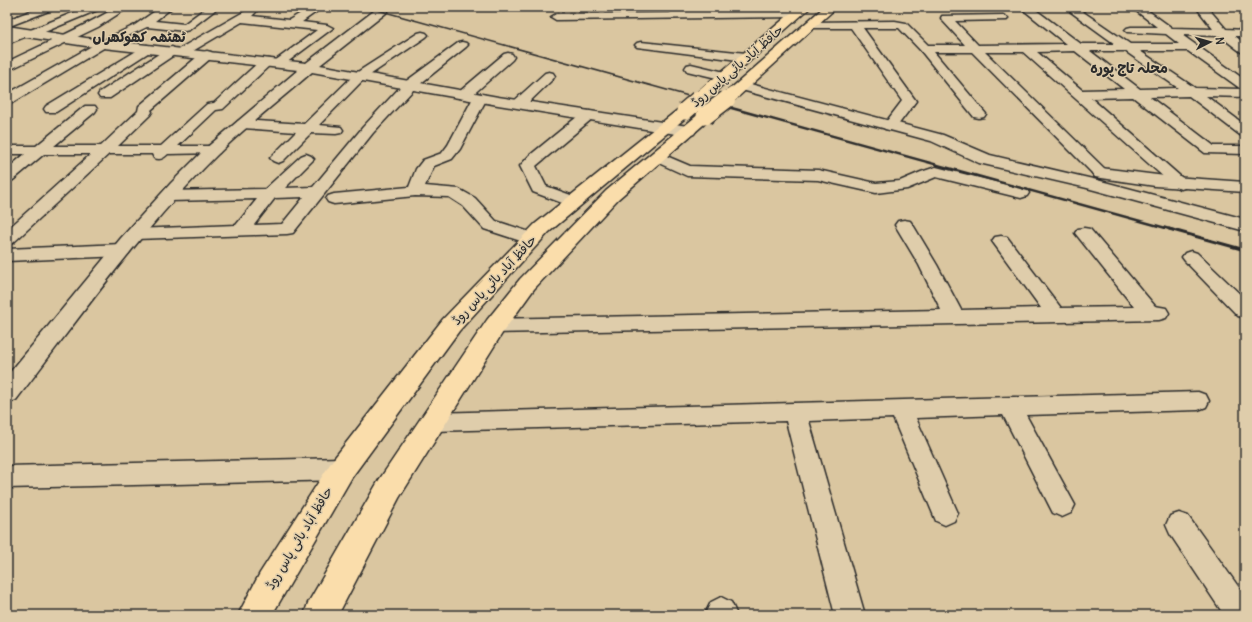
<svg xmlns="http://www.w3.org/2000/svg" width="1252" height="622" font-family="Delius,'Playpen Sans Arabic',sans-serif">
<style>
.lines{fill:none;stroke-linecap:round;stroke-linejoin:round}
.service-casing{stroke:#2b2b2b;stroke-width:3}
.minor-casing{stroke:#2b2b2b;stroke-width:3}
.tertiary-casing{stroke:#2b2b2b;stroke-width:3}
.trunk-casing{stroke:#2b2b2b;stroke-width:3}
.service{fill:#dfcdab;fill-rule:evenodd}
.minor{fill:#dfcdab;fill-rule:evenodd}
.tertiary{fill:#dfcdab;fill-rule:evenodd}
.trunk{fill:#faddab;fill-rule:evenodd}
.rail-far2{stroke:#2b2b2b;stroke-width:1.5}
.rail-far1{stroke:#2b2b2b;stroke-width:2.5}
.rail{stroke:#2b2b2b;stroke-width:3}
.trunk-bridge-far1-casing{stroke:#2b2b2b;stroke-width:14;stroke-linecap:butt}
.trunk-bridge-casing{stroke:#2b2b2b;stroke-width:20;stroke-linecap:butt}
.trunk-bridge-far1{stroke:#faddab;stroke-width:13}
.trunk-bridge{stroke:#faddab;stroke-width:17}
.labels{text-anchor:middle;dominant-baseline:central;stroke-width:3;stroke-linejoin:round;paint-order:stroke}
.street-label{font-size:13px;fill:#2b2b2b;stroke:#dfcdab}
.far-district-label{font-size:14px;font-weight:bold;fill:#2b2b2b;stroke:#dfcdab}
</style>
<rect width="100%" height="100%" fill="#dac6a0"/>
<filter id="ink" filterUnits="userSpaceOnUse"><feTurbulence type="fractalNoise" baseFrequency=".025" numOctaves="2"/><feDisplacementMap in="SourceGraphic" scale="8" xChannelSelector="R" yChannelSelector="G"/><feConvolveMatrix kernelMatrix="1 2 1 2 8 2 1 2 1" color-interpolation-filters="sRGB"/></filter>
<g filter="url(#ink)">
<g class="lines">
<defs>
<path id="service" d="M659 7H666L676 11 799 10 802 12 799 14 675 15Z"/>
<path id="minor" d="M41 7H55L54 9 7 27V20Z
M87 7H101L100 9 35 36H27L7 44V37C14 33 21 28 28 31Z
M117 7H129L98 27 7 71V62C44 44 81 28 117 7Z
M161 7H173L155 21 184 24 207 7H219L189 30 185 31 147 27 107 46 12 103 7 104V94L99 42 135 25Z
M311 7H323L302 22 327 25 333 28 282 66H274L272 63 317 30 242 22 186 55 182 56 177 53 110 98H100L98 95 100 92 168 48 172 47 177 50 247 10H255L256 12 252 16 289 20Z
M1020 7H1032L1081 44H1115L1064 7H1076L1130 44H1179L1166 34 1127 32 1125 30 1127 28 1131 27H1157L1131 7H1143L1172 28 1213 29 1196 7H1207L1226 29 1245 30V36H1235L1245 44V54L1241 52 1220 36 1182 35 1245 80V97L1206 96 1245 125V136L1240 135 1189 96 1150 97 1214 146H1245V154L1205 153 1133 97 1091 98 1189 184 1187 187 1181 189 1175 187 1023 52H985L1109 173 1107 176 1101 178 1095 176 972 52H934L986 114 984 117 979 118 974 117 921 51 899 28H863L916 101 895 129 890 130 885 129 883 126 902 101 851 28H811L806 25 811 22 895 21 906 23 928 45H965L942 20 941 18 942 16 1003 15 1008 18 1007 20 955 21 978 45 1066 44ZM1075 51 1124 89 1082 90 1037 52ZM1090 51H1125L1178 88 1140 89ZM1140 51H1188L1241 89 1195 88Z
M795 12 800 15 799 17 556 20 551 17 556 14Z
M422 32 426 33 428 35 426 37 364 79 319 125 341 127 343 130 341 133 336 134 311 133 283 161 278 163 273 161 270 158 296 132 243 128 238 127 236 124 238 121 243 120 304 124 356 73 418 33Z
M462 42 466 43 468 45 466 47 415 88 373 133 293 233 287 234 135 239 129 238 126 234 129 230 135 229 236 225 257 199 169 201 163 199 161 196 163 193 169 191 265 189 301 156 306 154 311 156 314 159 285 188 313 187 363 127 405 82 458 43ZM304 197 282 224 254 225 275 198Z
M641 42 746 53 750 54 752 57 750 60 746 61 637 47 635 45 637 43Z
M147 45 151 47 153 49 151 51 56 112H46L44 109 46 106 143 47Z
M207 51 211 52 213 55 211 58 151 110 152 112 150 115 118 146H161L207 104 214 103 262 59H270L272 62 270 65 223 109 216 110 178 146H214L219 147 221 150 219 153 168 154C163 159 160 160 154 158L152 154H109L13 243 7 244V230L91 154H44L13 180 7 182V169L25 154H7V146H36L85 106H95L97 109 95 112 54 146H101L138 111 139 106 203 52Z
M508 53 512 54 514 57 512 60 469 98H459L457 95 459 92 504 54Z
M691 64 729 73 731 76 729 79 725 80 687 71 685 68 687 65Z
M549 72 553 73 555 76 553 79 524 107H514L512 104 514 101 545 73Z
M480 94 485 95 487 98 460 149 452 159 434 166 425 186 459 189 475 198 496 221 539 235 542 239 539 243 533 244 527 243 484 229 463 206 449 197 415 196 334 204 328 202 326 199 328 196 334 194 409 187 416 169 423 160 442 153 448 145 473 98 475 95Z
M588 111 593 112 595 115 593 118 536 166 546 186 579 198 581 202 579 206 573 207 533 192 520 166 529 156 583 112Z
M657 152 690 166 818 170 876 183 900 181 921 172 936 167 1027 190 1029 193 1027 196 1021 198 936 177 907 189 876 193 818 180 687 176 652 160 649 157 652 154Z
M904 220 910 221 913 225 937 265 961 310 1041 308 992 241 995 237 1001 236 1007 237 1061 308 1134 307 1075 233 1078 229 1084 228 1090 229 1155 306 1166 308 1169 313 1166 318 1159 320 495 333 488 331 485 326 488 321 495 319 941 310 919 265 895 225 898 221Z
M122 244 128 246 131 250 128 254 122 256 7 261V249Z
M1191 251 1197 253 1245 299V318L1238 316 1185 261 1182 257 1185 253Z
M1198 392 1206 395 1209 401 1206 407 1198 410 1026 415 1075 505 1071 513 1062 517 1053 513 1003 415 916 418 958 513 954 521 945 525 936 521 893 418 809 421 865 615H835L786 421 433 431 425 429 421 422 425 415 433 413Z
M342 458 351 461 354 469 351 477 342 480 7 488V466Z
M1179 513 1188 516 1245 596V615H1224L1170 534 1166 525 1170 516Z
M721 597 731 602 737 615H707L706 612 711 602Z"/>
<path id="tertiary" d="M379 7H391L386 13 320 65 498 97 688 126 694 128 696 131 694 134 688 136 498 105 312 72C280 100 246 126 216 156 141 230 80 317 16 400L7 403V376L121 238 171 183 205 149 298 70 86 46 7 34V26L86 38 306 63Z
M743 82 943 135 990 155 1097 180 1245 219V231L1087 188 979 163 931 141 738 89 736 86 738 83Z
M1101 168 1173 177 1245 182V192L1155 186 1095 177 1092 173 1095 169Z"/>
<path id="trunk" d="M798 7H811L717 90 712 91 707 90 705 87 707 84Z
M824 7H837L738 97 733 98 728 97 726 94 728 91Z
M685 106 690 108 693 111 690 114 549 232 459 331 352 477 272 615H238L260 573 332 461 443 319 535 224 680 108Z
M705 111 710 113 713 116 710 119 618 199 534 289 503 332 399 498 338 615H304L308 603 379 480 487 320 520 279 606 191 700 113Z"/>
</defs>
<use href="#service" class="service-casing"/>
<use href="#minor" class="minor-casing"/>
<use href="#tertiary" class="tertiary-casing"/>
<use href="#trunk" class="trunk-casing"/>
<use href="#service" class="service"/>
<use href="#minor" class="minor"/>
<use href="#tertiary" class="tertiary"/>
<use href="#trunk" class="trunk"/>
<path class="rail-far2" d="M367 7 703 100"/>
<path class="rail-far1" d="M699 99 1173 230"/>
<path class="rail" d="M1169 229 1245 250"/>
<defs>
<path id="trunk-bridge-far1" d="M697 100 712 87
M725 100 733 94"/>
<path id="trunk-bridge" d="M685 111 699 99
M705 116 727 99"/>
</defs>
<use href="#trunk-bridge-far1" class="trunk-bridge-far1-casing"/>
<use href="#trunk-bridge" class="trunk-bridge-casing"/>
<use href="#trunk-bridge-far1" class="trunk-bridge-far1"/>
<use href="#trunk-bridge" class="trunk-bridge"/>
</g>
</g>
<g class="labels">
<g class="street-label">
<text transform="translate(737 66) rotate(-41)">حافظ آباد بائی پاس روڈ</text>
<text transform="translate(494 280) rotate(-47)">حافظ آباد بائی پاس روڈ</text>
<text transform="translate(299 538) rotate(-59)">حافظ آباد بائی پاس روڈ</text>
</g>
<g class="far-district-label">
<text x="139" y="37">ٹھٹھہ کھوکھراں</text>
<text x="1129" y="68">محلہ تاج پورہ</text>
</g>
</g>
<rect width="1252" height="622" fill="none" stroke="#dfcdab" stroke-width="24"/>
<rect x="12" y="12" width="1228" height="598" fill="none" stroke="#2b2b2b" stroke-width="1.5" filter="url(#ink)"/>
<g transform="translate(1210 42) rotate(84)" stroke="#dfcdab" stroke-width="3" paint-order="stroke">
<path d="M0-3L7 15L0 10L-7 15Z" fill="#2b2b2b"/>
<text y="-6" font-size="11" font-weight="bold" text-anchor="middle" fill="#2b2b2b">N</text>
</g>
</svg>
